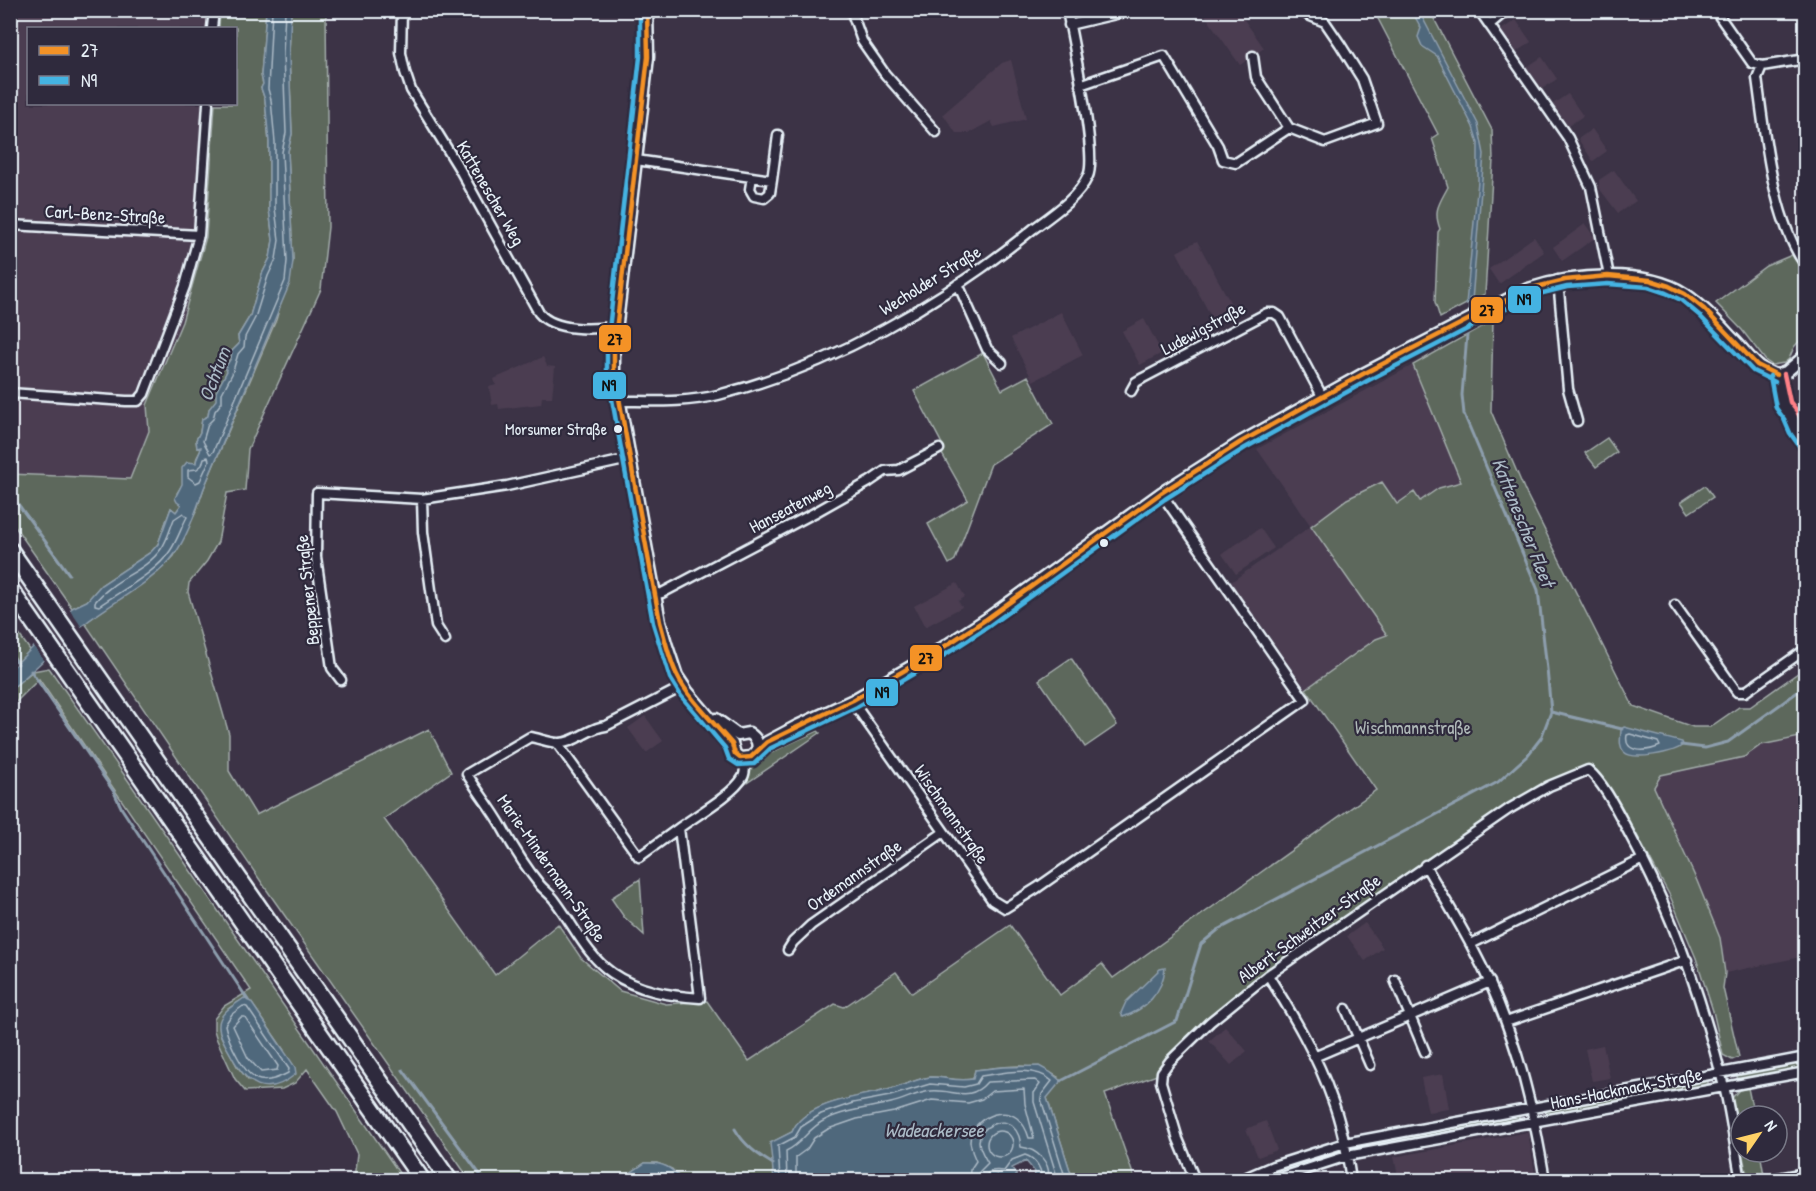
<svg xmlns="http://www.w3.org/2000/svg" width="1816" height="1191" font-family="'Patrick Hand',sans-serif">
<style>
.built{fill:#4b3e51}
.green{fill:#5d675b;stroke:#a2acaa;stroke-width:1.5;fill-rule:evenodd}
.water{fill:#50677b;stroke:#8d9ead;stroke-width:1.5}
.pier{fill:#3c3346}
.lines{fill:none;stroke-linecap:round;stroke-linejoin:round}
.shore{stroke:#abbac6;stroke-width:1.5}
.stream{stroke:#8d9ead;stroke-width:3}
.minor-casing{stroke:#e8f1f8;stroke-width:13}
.tertiary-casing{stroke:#e8f1f8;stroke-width:15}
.motorway-casing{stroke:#e8f1f8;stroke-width:20}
.minor{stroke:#2f2a3d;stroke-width:8}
.tertiary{stroke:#2f2a3d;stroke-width:10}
.motorway{stroke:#2f2a3d;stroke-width:15}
.bus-1-casing{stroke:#2f2a3d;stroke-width:9}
.bus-2-casing{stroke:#2f2a3d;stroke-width:9}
.bus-3-casing{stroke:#2f2a3d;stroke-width:9}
.bus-1{stroke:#f49226;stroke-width:4.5}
.bus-2{stroke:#44b3e2;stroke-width:4.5}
.bus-3{stroke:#ff8087;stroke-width:4.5}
.bus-dot{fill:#e8f1f8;stroke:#2f2a3d;stroke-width:2}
.labels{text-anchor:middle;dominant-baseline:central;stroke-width:4.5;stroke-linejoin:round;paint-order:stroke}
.bus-label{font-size:16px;fill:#e8f1f8;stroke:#2f2a3d;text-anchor:end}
.street-label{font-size:18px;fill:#e8f1f8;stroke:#2f2a3d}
.park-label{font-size:18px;fill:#b0bab9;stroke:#2f2a3d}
.water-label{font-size:20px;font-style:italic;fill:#abbac6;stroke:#2f2a3d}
.line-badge{stroke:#2f2a3d;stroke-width:2}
.pale-badge-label{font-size:16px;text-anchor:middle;font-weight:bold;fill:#111}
</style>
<rect width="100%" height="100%" fill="#3c3346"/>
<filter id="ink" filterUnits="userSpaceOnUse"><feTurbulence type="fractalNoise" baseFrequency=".0167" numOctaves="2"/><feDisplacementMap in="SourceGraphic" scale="12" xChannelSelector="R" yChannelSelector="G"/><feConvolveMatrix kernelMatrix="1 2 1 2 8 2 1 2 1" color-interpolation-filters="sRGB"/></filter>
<g filter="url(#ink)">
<path class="built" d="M11 11H220L219 28H28V104H215L206 237 182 322 147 405 149 431 130 479 11 474Z
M1202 11H1238L1264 48 1240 65Z
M1516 20 1531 42 1516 52 1501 30Z
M1542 57 1557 79 1542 89 1527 67Z
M1011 60 1026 119 994 127 991 121 969 133H956L943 114 1002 63Z
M1568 94 1583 116 1568 126 1553 104Z
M1592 129 1607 151 1593 161 1578 139Z
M1614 170 1636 201 1618 213 1599 188V180Z
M1585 224 1595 238 1562 261 1553 247Z
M1534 237 1544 252 1499 284 1489 269Z
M1197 241 1236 313 1215 324 1177 252Z
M1061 312 1083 355 1033 381 1011 338Z
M1144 319 1162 353 1140 365 1122 331Z
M543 357 547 366 555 367 552 397H542L541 404 499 409 498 404 492 405 489 387 496 385 494 379Z
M1413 365 1474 513 1435 620 1376 639 1306 689 1231 582 1311 526 1257 449Z
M1260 528 1274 548 1236 574 1222 554Z
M957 583 965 597 958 601 962 607 925 627 914 606Z
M645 716 663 741 646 753 628 728Z
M1805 736V956L1725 973 1720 938 1697 881 1654 787 1661 775 1744 757 1761 745Z
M1365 923 1383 948 1365 961 1347 936Z
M1225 1027 1247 1051 1231 1065 1209 1041Z
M1603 1045 1610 1078 1592 1081 1585 1049Z
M1443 1074 1449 1109 1428 1112 1421 1078Z
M1266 1121 1277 1150 1258 1157 1246 1129Z
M1528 1132 1536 1180H1399L1394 1157Z"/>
<path class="green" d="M220 11H266L261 75 263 84 261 88 265 100 269 142V209L273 240 270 258 262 274 250 316 238 336 239 344 232 351 231 358 225 367 227 370 217 400 209 409 208 417 202 419 200 432 196 440 197 448 202 447C201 453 195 457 196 463L177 493 181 505 176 512 171 508 158 544 151 552 101 585 87 601 72 608 11 521 10 474 130 479 149 431 147 405 182 322 206 237 215 104H236V28H219Z
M291 11H326L328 227 321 289 248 449 245 490 227 493 218 542 207 561 189 583 188 592 229 734V771L256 815 429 729 451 772 384 819 495 975 558 924 581 958 620 991 666 1004 707 1001 749 1061 835 1004 844 1007 896 972 912 993 1010 925 1060 995 1102 964 1113 978 1376 790 1306 689 1376 639 1387 635 1311 526 1347 499 1382 482 1397 504 1414 492 1420 501 1439 488 1461 482 1413 365 1493 320 1491 411 1525 491 1633 706 1693 727H1710L1739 707H1750L1805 668V736L1761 745 1744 757 1661 775 1654 787 1697 881 1720 938 1725 973 1723 988 1739 1057 1732 1060 1723 1055 1713 1011 1696 958 1670 896 1620 804 1600 777 1583 768 1569 773 1509 804 1421 863 1265 972 1212 1014 1165 1060 1157 1075 1105 1094 1135 1180H1073L1047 1098 1058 1077C1034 1060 1003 1067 975 1070L973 1079C958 1082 945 1077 931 1077 918 1078 903 1086 891 1089 862 1097 804 1101 792 1132L771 1143 774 1180H681L672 1169 657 1163H645L620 1180H470L264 886 85 623 162 568 174 556 196 512 204 488 276 320 293 261 288 151 292 134 289 54Z
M1374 11H1430L1492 130 1493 160 1485 294 1440 318 1435 302 1438 232 1440 229C1433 210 1439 204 1448 187L1432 138 1438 134Z
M1792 255 1805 274V335L1794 347 1789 359 1784 363 1772 365 1766 361 1742 330 1716 303 1766 266Z
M983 353 1002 390 1028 376 1053 424 991 464 955 560 949 564 928 524 968 500 941 452 942 444 914 391Z
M1607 438 1617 452 1596 467 1585 453Z
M1705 486 1713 497 1689 513 1681 502Z
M10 622 30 650 18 663 11 651Z
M1071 658 1117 725 1085 747 1039 680Z
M49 668 125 776 404 1180H354L357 1154 337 1112 307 1069 295 1083 282 1089 245 1091 235 1079 217 1040 214 1030V1019L224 1006 251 990 39 679 11 707V689L33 671ZM243 999 251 1002 284 1050 248 1080 237 1066 221 1036 228 1009Z
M818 731 820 733 741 787 740 785C749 778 746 774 753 767 769 751 798 740 818 731Z
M640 879 644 935 624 917 611 898Z
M1805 1059V1069L1738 1081 1736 1072Z
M1707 1078 1709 1087 1547 1116 1546 1108Z
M1748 1088 1754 1116H1741V1145L1732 1098 1739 1090Z
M1518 1113 1520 1122 1357 1152 1356 1143Z
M1332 1149 1335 1157 1267 1180H1246L1273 1169Z
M1742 1152H1760L1764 1175 1753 1176 1746 1171Z"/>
<path class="water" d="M266 11H291L289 54 292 134 288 151 293 261 290 283 204 488C196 510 188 536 174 555 159 578 110 604 87 622 60 642 38 668 11 689V669L72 608 87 601 101 585 151 552 158 544 171 508 176 512 181 505 177 502 175 498 182 484V468L187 462 196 463C196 457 201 453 201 447L197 448 196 440 200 432 202 419 208 416 209 409 216 400V392L227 371 225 368 231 358 232 351 239 344 238 336 250 316 262 274 270 258 273 240 269 209V142L265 100 261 88 263 84 261 75Z
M1412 11H1419L1478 124 1484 154 1472 301 1466 304 1478 181V143L1473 127 1437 56 1422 46 1418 37 1421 28Z
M1624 727 1682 742 1683 745C1674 753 1633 761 1624 752 1618 745 1621 737 1621 729Z
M1165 968C1163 992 1145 1010 1123 1017L1121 1013 1126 1002 1160 969Z
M244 998 251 1002 295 1067 296 1074C265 1099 247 1085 231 1055 226 1046 218 1034 219 1025 219 1012 235 1005 244 998Z
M1039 1066 1050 1072 1061 1081 1047 1098 1073 1180H1034L1035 1172 1026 1161 1012 1168 1016 1174V1180H1000L997 1175 993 1177 992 1180H774L770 1143 792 1132C804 1101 862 1097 891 1089 903 1086 918 1078 931 1077 945 1077 958 1082 973 1079L975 1070 1003 1067Z
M645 1163C662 1162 672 1167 681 1180H620Z"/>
<path class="pier" d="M68 607 83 629 46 664 32 644Z"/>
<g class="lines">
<path class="shore" d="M272 10 268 89 271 100 275 142V208L279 240 276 259 268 276 255 318 245 337 244 347 238 354 232 374 222 393V402L215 411 213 419 208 424 203 441 210 454 213 452 285 281 287 261 282 152 286 133 283 54 285 10
M208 457 209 461 200 481 196 483 188 477V470L197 469 202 465 204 458Z
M183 513 187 517C181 528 177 541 170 551 156 573 120 591 99 606L95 605V602C114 578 145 572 161 549 167 541 170 529 174 519Z
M1630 734 1658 742 1660 746C1649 751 1623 755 1627 735Z
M243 1006 247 1007 289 1069 288 1073C280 1077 270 1082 260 1080 244 1077 228 1040 225 1025L232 1014Z
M241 1017H245L278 1066 277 1070 261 1072 248 1058 233 1026Z
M987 1144a13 13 0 1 1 26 0a13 13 0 1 1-26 0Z
M780 1180 778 1146 795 1137 801 1127 821 1114 853 1103 890 1096 930 1084 964 1087 976 1084 981 1076C1002 1073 1035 1065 1052 1081L1042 1094 1041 1099 1066 1180
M787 1180 786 1151C802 1144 808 1128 825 1120 845 1110 869 1108 891 1103 904 1100 918 1092 931 1091 954 1089 969 1103 987 1082L1035 1080 1040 1084 1034 1093V1102L1058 1180
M796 1180V1157L807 1149 814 1138 828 1129 857 1119 894 1112 932 1100 968 1103 982 1099 992 1091 1024 1089 1025 1104 1034 1138H1029C1027 1131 1023 1123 1017 1118 999 1105 970 1121 970 1142 971 1149 973 1155 976 1161L970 1170 969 1180
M978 1180 979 1172 988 1163C984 1156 979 1149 979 1141 980 1127 1001 1116 1012 1126 1019 1132 1020 1139 1021 1147 1037 1149 1052 1163 1048 1180
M985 1180C986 1169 996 1170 1004 1171L1012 1160 1025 1155C1035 1158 1044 1170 1040 1180"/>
<path class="stream" d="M1469 316 1470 299
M10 493 69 574
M10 654 18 664
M31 671 114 792 122 809 248 1000
M1551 712 1622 729
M1681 745 1705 748 1728 742 1806 686
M403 1070 484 1180
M1061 1081 1177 1021 1201 944 1218 930 1498 782 1527 756 1541 738 1551 712 1547 669 1538 590 1464 414 1462 395 1468 323
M735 1129C744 1145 758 1155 773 1164"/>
<defs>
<path id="minor" d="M402 10 401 53 405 72 411 90 459 168 539 313C555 332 593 329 616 327
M851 10 862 41 885 74 936 132
M1479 10 1568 138 1591 187 1609 276
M1715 10 1752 63 1762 66 1806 59
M1069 25 1133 10
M1489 25 1507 10
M212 28 214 10
M1253 56 1256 77 1289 128 1325 142 1377 123 1362 79 1340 44 1325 22 1308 15
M1762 66 1757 78C1765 135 1772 219 1806 266
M1080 85 1164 56 1218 146 1223 160 1236 163 1289 128
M636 160 772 180 778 135
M752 177 750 189 754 196 764 198 770 193 772 180
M10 225 199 235
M1558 280 1568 389 1577 421
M958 284 987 349 1002 363
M1131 391 1136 382 1143 378 1267 313H1274L1280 317 1322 396
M10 393 126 401H138L144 394 185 286 199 235 208 104
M619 401C652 401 686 403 718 395 833 366 942 303 1033 229 1052 215 1078 198 1088 176 1098 156 1072 39 1067 10
M422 499 423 532 436 626 445 640
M655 595 662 593 814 513 869 482 885 471 899 470 939 449
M1675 605 1737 692H1745L1806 649
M341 680 332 668 316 557 317 493 422 499 507 486 629 459
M684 686 606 726C589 727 575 744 558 743 550 743 538 738 530 737L467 774C478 792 492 809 502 827 513 847 526 868 540 885 545 891 552 895 556 902 574 926 587 956 612 973 638 991 670 996 700 998L679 828C695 816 734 794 743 777 746 772 744 765 746 759
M853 700 857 708 992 900 1005 908 1037 888 1305 700 1161 493
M557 743 639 857 679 828
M1425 865C1455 916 1485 965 1505 1020 1525 1072 1536 1126 1545 1180
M1471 944 1643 859
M788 950 793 942 811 925 944 832
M1268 975C1293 1015 1317 1055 1332 1099 1342 1125 1347 1153 1351 1180
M1395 980 1425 1052
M1346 1009 1370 1065
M1506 1022 1687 960
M1314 1057 1490 982
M1195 1180 1178 1139 1161 1082 1162 1072 1170 1061 1210 1022 1268 975 1509 809 1549 786 1588 770C1605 784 1619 815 1630 835 1674 916 1703 1001 1725 1091 1732 1120 1735 1151 1741 1180
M1240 1180 1273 1166 1345 1143 1806 1057
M1273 1180 1347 1156 1806 1072
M1768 1180 1806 1173"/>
<path id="tertiary" d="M647 10 648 57 614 348V371L660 622 666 643 677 676 687 691 732 744 735 754 740 758 751 757 767 742 797 726 853 700 933 654 985 620 1161 493 1241 442 1363 374 1528 289C1572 274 1645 268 1685 294 1703 306 1717 322 1732 338 1747 352 1756 371 1777 375
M1777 375 1783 405 1791 415 1806 427
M1777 375 1786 372 1806 355
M1791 415 1796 429 1806 442
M716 719 738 735 749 733C756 738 759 742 757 751"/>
<path id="motorway" d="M10 550 449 1180
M10 589 422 1180"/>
</defs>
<use href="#minor" class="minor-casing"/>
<use href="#tertiary" class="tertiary-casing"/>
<use href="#motorway" class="motorway-casing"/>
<use href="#minor" class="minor"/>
<use href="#tertiary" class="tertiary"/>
<use href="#motorway" class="motorway"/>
<defs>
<path id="bus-1" d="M647 10 648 57 614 348V371L660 622C665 639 669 659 677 675 687 697 716 725 732 744L735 754 740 758 751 757 767 742 853 700 933 654 985 620 1161 493 1241 442 1363 374 1528 289 1565 280 1608 276 1650 280 1669 286 1685 294 1704 309 1757 365 1777 375"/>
<path id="bus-2" d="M640 10V57L607 347V372L653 623 670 678 681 696 725 748 729 759 738 765 754 764 771 748 857 707 937 660 989 626 1165 499 1245 448 1367 381 1531 296 1567 287 1608 284 1648 287 1666 293 1681 300 1699 315 1753 371 1775 382
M1770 376 1776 408 1784 419 1790 433 1800 447"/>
<path id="bus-3" d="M1784 374 1790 402 1797 411 1806 429"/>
</defs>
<use href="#bus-1" class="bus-1-casing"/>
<use href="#bus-2" class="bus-2-casing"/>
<use href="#bus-3" class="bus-3-casing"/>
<use href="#bus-1" class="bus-1"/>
<use href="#bus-2" class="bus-2"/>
<use href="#bus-3" class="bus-3"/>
</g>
</g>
<g class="bus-dot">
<circle cx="618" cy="429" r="5"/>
<circle cx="1104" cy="543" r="5"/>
</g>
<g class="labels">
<g class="bus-label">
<text x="607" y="429">Morsumer Straße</text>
</g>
<g class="street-label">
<text transform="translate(491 193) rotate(60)">Kattenescher Weg</text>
<text transform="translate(105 214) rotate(3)">Carl-Benz-Straße</text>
<text transform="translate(930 280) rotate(-32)">Wecholder Straße</text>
<text transform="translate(1203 328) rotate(-28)">Ludewigstraße</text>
<text transform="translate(790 507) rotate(-28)">Hanseatenweg</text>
<text transform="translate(307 590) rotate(-96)">Beppener Straße</text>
<text transform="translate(952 814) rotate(55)">Wischmannstraße</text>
<text transform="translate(552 868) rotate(55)">Marie-Mindermann-Straße</text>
<text transform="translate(854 875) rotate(-35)">Ordemannstraße</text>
<text transform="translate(1309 928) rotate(-36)">Albert-Schweitzer-Straße</text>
<text transform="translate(1626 1088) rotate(-11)">Hans-Hackmack-Straße</text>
</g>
<g class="park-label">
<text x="1413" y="727">Wischmannstraße</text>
</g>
<g class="water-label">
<text transform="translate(214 374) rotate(-69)">Ochtum</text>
<text transform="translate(1524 522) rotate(68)">Kattenescher Fleet</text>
<text x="934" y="1129">Wadeackersee</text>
</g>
</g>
<g class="line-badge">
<rect x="1507" y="285" width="35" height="29" rx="6" fill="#44b3e2"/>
<rect x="1470" y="296" width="34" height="28" rx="6" fill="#f49226"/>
<rect x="598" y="324" width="34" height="29" rx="6" fill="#f49226"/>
<rect x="592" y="371" width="35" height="29" rx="6" fill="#44b3e2"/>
<rect x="909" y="644" width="34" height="28" rx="6" fill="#f49226"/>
<rect x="865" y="678" width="34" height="29" rx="6" fill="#44b3e2"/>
</g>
<g class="pale-badge-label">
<text x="1524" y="305">N9</text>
<text x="1487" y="316">27</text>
<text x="615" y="345">27</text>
<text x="609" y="391">N9</text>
<text x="926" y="664">27</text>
<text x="882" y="698">N9</text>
</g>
<rect width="1816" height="1191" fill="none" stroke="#2f2a3d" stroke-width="36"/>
<rect x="18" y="18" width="1780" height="1155" fill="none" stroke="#e8f1f8" stroke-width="2" filter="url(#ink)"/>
<rect x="27" y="27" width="210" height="78" fill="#2f2a3d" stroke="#797a88" stroke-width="1.5"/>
<rect x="39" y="46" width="30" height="9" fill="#f49226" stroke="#797a88" stroke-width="1.5"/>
<text x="81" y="57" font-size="18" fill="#e8f1f8">27</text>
<rect x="39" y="76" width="30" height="9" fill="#44b3e2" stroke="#797a88" stroke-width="1.5"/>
<text x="81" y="87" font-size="18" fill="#e8f1f8">N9</text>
<g transform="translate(1759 1134) rotate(55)"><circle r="28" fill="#2f2a3d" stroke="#797a88" stroke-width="1.5"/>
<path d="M0-4.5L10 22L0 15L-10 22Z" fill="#ffd166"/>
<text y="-9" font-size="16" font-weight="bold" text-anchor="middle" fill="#e8f1f8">N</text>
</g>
</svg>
